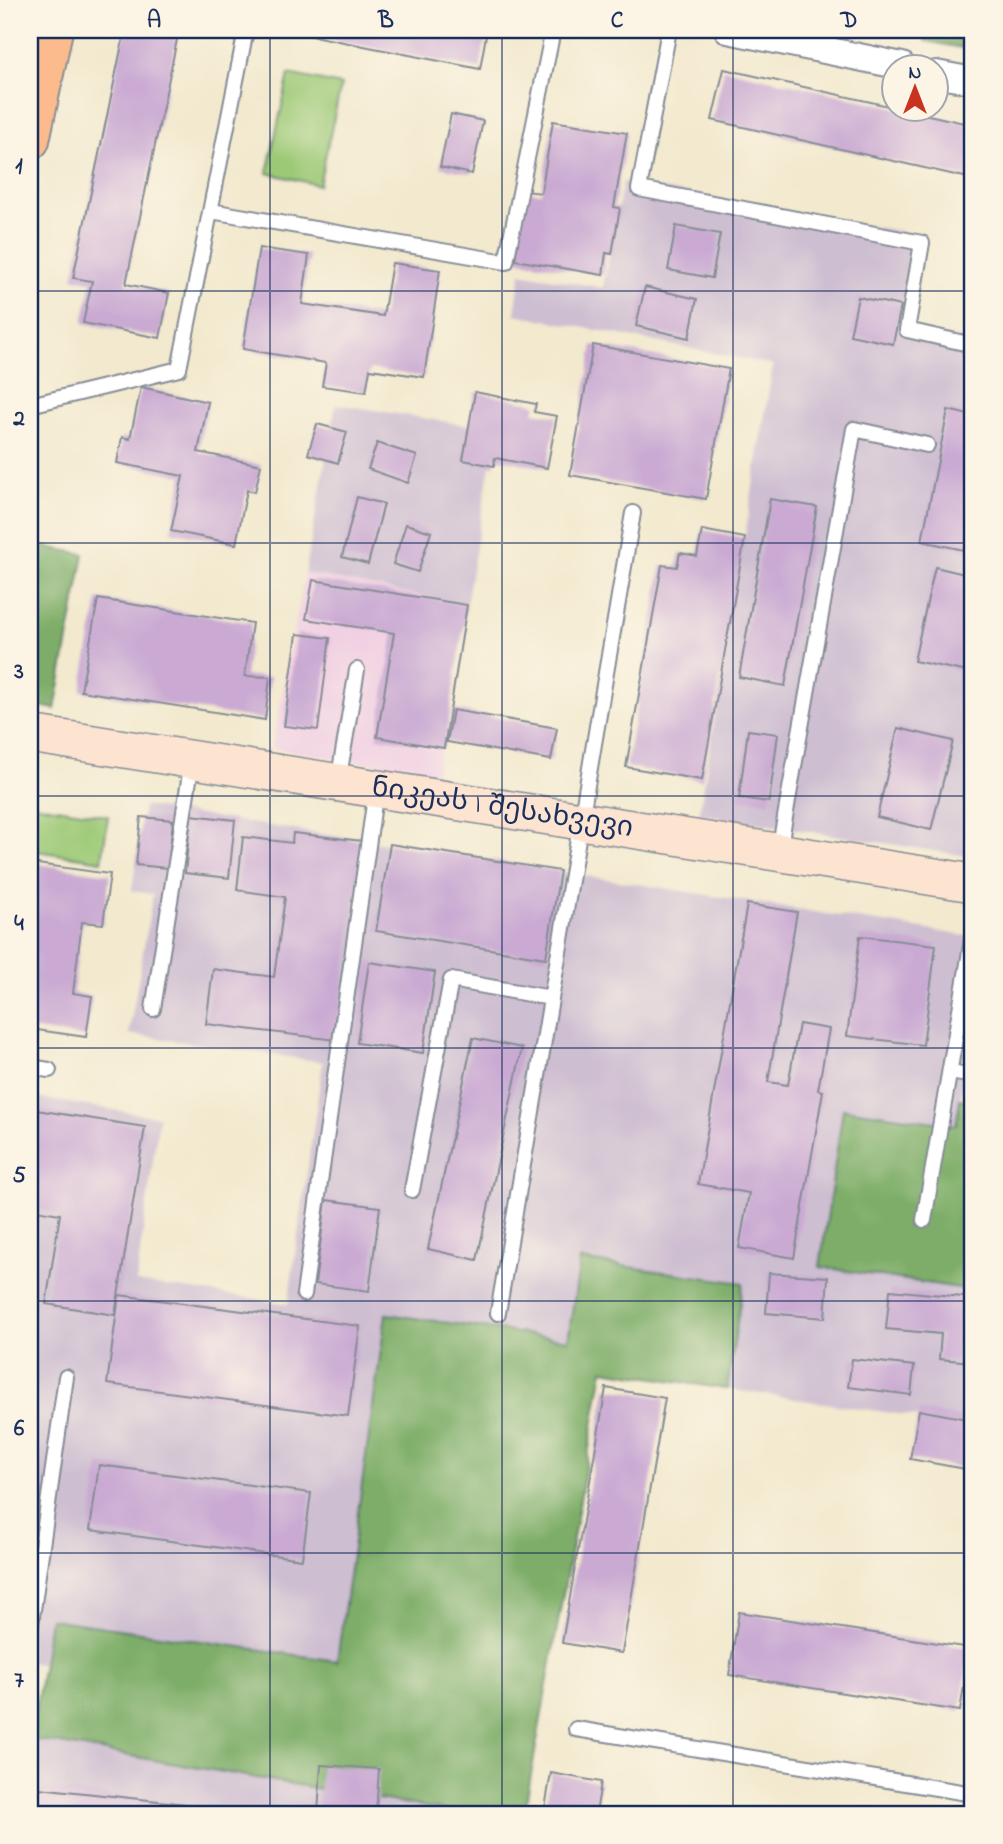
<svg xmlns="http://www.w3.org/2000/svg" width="1003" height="1844" font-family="'Indie Flower','Noto Sans Georgian',sans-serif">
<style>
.built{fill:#f1d0e3}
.industrial{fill:#cebed1}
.green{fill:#9cc976;stroke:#5c7c6a;stroke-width:2}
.forest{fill:#7dad67;stroke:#4c6e62;stroke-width:2}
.building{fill:#caaad3}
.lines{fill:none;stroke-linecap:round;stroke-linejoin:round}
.lane-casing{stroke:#868c96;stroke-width:18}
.street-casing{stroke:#868c96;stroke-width:30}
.secondary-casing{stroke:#868c96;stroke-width:40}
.primary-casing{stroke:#868c96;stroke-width:42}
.lane{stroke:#fff;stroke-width:14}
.street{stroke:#fff;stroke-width:26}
.secondary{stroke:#fde4d1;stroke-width:37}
.primary{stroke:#fbbb8c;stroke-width:38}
.grid{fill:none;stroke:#1b2f5e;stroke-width:2;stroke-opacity:0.55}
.labels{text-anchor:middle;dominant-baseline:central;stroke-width:6;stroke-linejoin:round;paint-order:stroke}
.street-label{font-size:28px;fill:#1b2f5e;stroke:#fcf5e5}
.neatline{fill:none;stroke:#1b2f5e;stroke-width:2.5}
.grid-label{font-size:23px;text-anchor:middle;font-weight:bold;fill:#1b2f5e}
</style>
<rect width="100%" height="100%" fill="#fcf5e5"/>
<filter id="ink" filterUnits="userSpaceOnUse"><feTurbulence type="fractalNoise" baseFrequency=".0143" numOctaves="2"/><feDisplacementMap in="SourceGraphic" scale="14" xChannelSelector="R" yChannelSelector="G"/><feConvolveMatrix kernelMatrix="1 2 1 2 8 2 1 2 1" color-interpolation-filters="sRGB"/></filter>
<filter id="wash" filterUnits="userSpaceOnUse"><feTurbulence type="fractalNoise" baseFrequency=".00686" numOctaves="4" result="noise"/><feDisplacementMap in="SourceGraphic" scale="28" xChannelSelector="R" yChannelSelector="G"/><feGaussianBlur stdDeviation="1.57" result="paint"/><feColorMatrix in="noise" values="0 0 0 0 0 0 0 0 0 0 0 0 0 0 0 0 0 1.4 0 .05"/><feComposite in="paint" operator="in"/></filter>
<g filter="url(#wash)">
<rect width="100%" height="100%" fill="#f2e9ce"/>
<path class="built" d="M305 573 466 605 436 774 272 748Z"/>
<path class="industrial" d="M623 182 921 235 907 329 973 341V857L699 814 773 365 515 314 521 273 603 288Z
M336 404 496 430 466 605 305 573Z
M144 806 973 937V1018L957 1125 821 1267 973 1290V1425L727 1389 743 1283 568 1341 386 1314 337 1661 50 1619 43 1665 30 1662V1097L159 1117 136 1282 288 1304 323 1062 129 1034 153 894 132 891Z
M30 1739H31L466 1814H30Z"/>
<path class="green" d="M289 74 341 85 319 185 267 173Z
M30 804 108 816 102 861 30 850Z"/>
<path class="forest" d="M927 30H973V50L925 41Z
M30 544 84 554 55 709 30 704Z
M960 1099 973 1101V1290L820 1267 843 1109 956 1125Z
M580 1260 743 1283 727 1389 603 1370 524 1814H466L31 1739 50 1619 337 1661 386 1314 568 1340Z"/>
<g id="blocks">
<path class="building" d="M125 30H179L126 284 169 293 160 338 83 323 92 281 73 278Z
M304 30H487L480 69 303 34Z
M724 69 973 125V179L712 120Z
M451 114 483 121 472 174 440 167Z
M553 121 627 133 614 207 620 208 612 254 606 253 603 275 515 260 526 191 541 193Z
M676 226 720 234 712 278 668 270Z
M259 248 309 255 302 304 383 316 392 263 440 270 424 377 370 369 366 392 322 386 326 363 243 349Z
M645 287 697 299 689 338 636 326Z
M858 297 901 306 893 344 850 335Z
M593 345 729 369 706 499 570 475Z
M141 387 208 402 198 452 261 465 255 492 247 490 236 544 171 531 183 476 117 463 122 437 130 439Z
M475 392 536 404 534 412 557 416 547 468 495 458 494 466 463 460Z
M948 410 973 416V552L922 541Z
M317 424 347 432 338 463 308 454Z
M377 443 417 456 408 483 368 469Z
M357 497 384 504 368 564 342 557Z
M770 499 817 507 785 686 739 677Z
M406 524 431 532 418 572 393 564Z
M702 530 745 538 702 780 626 767 662 565 677 567 680 553 697 556Z
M935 567 973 576V649L968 672 914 661Z
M313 580 467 605 444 748 377 737 394 633 306 619Z
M98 599 252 623 245 676 270 677 265 720 81 691Z
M297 634 330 638 318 730 284 726Z
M453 710 557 728 551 760 447 742Z
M898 728 953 741 931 830 877 817Z
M748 730 778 734 769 802 739 798Z
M191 815 235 820 229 878 185 873Z
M141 817 173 820 168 868 136 865Z
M293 833 362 841 336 1040 206 1024 213 969 274 977 285 897 237 890 243 837 292 843Z
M390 844 560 871 546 958 376 931Z
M30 863 110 874 103 924 82 922 73 993 92 996 86 1037 30 1029Z
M747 904 797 912 768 1082 788 1085 799 1024 829 1029 818 1090 823 1091 794 1258 739 1248 749 1193 698 1184Z
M860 936 936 945 923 1045 847 1036Z
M369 962 435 972 423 1053 357 1043Z
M473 1038 522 1048 477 1260 428 1249Z
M30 1109 145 1127 115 1315 46 1304 60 1214 30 1209Z
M326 1200 380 1207 369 1291 315 1284Z
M769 1273 828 1277 825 1318 766 1313Z
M890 1290 973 1298V1362L939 1359 941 1334 886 1329Z
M119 1295 360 1326 348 1416 107 1384Z
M852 1359 914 1366 911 1395 848 1387Z
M606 1388 665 1398 622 1653 562 1643Z
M919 1410 973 1420V1457L971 1470 910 1459Z
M99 1465 311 1493 302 1559 90 1530Z
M739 1612 970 1648 960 1711 729 1675Z
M321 1765 379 1769 376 1814H318Z
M551 1773 601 1782 596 1814H544Z
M30 1787 258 1812V1814H30Z"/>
</g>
</g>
<g filter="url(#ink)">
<use href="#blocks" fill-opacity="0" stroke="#868c96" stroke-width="2"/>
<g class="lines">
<defs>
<path id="lane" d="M669 30 639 189 922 243 907 330 973 345
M211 211 506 262 553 30
M30 405 179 369 246 30
M338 782 357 670
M779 851 854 429 927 445
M153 1009 192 761
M30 1067 49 1070
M950 1072 973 1076
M412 1190 451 980 551 998
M924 1220 973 934
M304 1294 376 790
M498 1313 633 513
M30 1631 66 1377
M576 1729 973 1794"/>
<path id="street" d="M728 30 902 66
M936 74 973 81"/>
<g id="secondary">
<path id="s1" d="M30 734 973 883"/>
</g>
<path id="primary" d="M30 140 53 30"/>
</defs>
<use href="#lane" class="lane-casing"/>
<use href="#street" class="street-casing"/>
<use href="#secondary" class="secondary-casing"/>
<use href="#primary" class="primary-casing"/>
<use href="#lane" class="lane"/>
<use href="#street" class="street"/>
<use href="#secondary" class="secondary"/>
<use href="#primary" class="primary"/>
</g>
</g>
<path class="grid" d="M270 30V1814M502 30V1814M733 30V1814M30 291H973M30 543H973M30 796H973M30 1048H973M30 1301H973M30 1553H973"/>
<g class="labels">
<g class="street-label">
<text stroke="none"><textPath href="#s1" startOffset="478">ნიკეას I შესახვევი</textPath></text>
</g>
</g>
<rect width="1003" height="1844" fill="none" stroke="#fcf5e5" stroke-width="77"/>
<g transform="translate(915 88)"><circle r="33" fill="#fcf5e5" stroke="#a2a6af" stroke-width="2"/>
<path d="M0-5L12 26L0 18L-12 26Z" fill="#c8321e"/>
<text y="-10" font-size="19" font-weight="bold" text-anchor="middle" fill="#1b2f5e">N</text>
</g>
<rect x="38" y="38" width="926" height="1768" class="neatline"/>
<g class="grid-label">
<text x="154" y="27">A</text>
<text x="386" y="27">B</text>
<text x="617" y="27">C</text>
<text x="849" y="27">D</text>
<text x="19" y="173">1</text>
<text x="19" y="425">2</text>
<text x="19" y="678">3</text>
<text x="19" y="930">4</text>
<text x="19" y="1182">5</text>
<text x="19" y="1435">6</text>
<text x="19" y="1687">7</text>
</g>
</svg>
